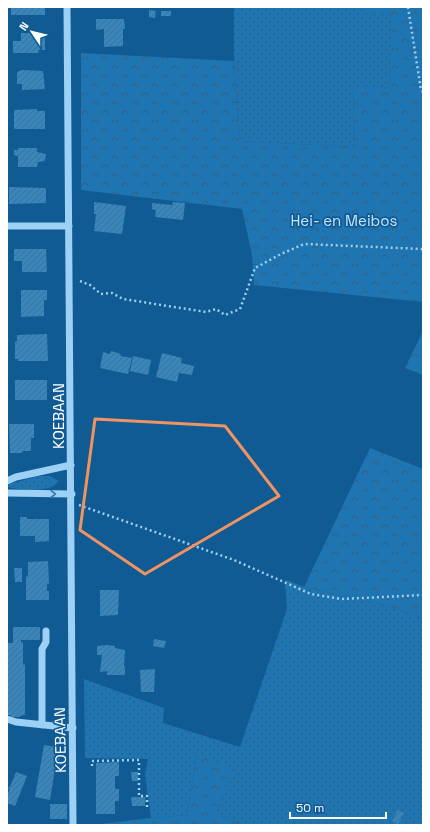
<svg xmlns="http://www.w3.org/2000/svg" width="430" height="832" font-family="'Space Grotesk',sans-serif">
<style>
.grass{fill:url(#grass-dots)}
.forest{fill:url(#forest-crowns)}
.building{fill:url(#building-hatch)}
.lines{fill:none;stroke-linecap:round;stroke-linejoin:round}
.path{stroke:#9cd0f4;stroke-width:2.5;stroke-dasharray:2 3;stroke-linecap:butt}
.minor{stroke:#9cd0f4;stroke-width:7}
.oneway{stroke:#3a7eb0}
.marked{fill:none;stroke:#f09361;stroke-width:3;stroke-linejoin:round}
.labels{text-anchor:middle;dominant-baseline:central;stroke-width:3.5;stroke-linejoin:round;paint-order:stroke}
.park-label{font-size:15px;fill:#c4e6fe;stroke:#105b93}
.street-label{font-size:15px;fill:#fff;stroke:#105b93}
</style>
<defs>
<pattern id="grass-dots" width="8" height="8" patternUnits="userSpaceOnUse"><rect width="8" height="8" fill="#1e75b1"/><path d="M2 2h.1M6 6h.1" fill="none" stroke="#35607e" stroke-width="1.8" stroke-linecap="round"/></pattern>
<pattern id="forest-crowns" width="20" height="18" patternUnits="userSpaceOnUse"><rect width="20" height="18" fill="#1e75b1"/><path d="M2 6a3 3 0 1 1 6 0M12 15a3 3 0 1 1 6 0" fill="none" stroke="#35607e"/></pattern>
<pattern id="building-hatch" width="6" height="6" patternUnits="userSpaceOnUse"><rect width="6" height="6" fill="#3886bc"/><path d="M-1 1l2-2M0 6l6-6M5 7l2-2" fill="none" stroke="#406f8f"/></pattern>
</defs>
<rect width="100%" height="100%" fill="#105b93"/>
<path class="grass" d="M234 7H357V10L391 12 389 88 353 86 355 147 239 141 234 61Z
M38 476H50L59 481C56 484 53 487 48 488 39 491 18 490 8 487L10 484Z
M287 580 304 587 384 605 423 618V825H242L214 813 197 755 187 815 151 818 145 775 148 759 85 758 84 679 164 708 163 723 240 747 287 609 285 585Z"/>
<path class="forest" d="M357 7H423V302L254 285 252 255 242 209 81 190V53L234 61 239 141 355 147 353 85 389 88 391 13 357 10Z
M423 331V375L405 368Z
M370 448 423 469V618L384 605 304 587Z
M197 755 234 769 214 813 242 825H92L151 818 187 815Z"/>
<path class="building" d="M11 7H45V15H11Z
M149 10 156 11 155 18 149 17Z
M161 11H171V16H161Z
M96 19H124L125 29H123V46L104 47V29L96 30Z
M21 33H38L39 35H45V50H38L39 53H13V41H21Z
M22 70 43 71 45 89 22 90V84H17V72Z
M37 109V111H45V129H14V110Z
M18 148H37V152L46 154 45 161 38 162 37 167H18V156L14 155V150H18Z
M9 187 46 188V203L9 204Z
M94 202 126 206 122 234 94 231 96 214H94Z
M173 202 185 203 183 220 155 217 156 210 152 209V203L172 205Z
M14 249H46L47 272H22V261H14Z
M21 290H47V300H44V316L21 317Z
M47 334 48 361H18V359H15V342L17 341V335Z
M111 351 121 354 120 356 132 358 128 374 100 368 103 352 110 354Z
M162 353 182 358 181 363 194 366 192 375 179 373 177 382 156 377Z
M133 356 151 360 148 375 130 371Z
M15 380H47V400H15Z
M9 424H34V438H31V451H24L21 453H10Z
M20 517H27V519H49V541L35 542V536H20Z
M48 561 49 584H47V591H49V600H26V577L28 576V562Z
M14 568H22V582H15Z
M100 590H119L118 615 100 616Z
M13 627H40V640H21V643L23 642V665L25 664V715L20 716V717H11V715H7V643H13Z
M154 639 166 641 164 648 153 646Z
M107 645 115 646V648L125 650 124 666H125V675H107V671L100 672 102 655H97V646Z
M155 669 154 692H141L140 670Z
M44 745 58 747 57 753 60 754 59 763H56L50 800 35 797Z
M119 762V776H115V789H119V801H115V814H96V763Z
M16 772 27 776 15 806 7 803V796L10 789H8L9 787H10Z
M131 772H138V781H132Z
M131 797H145V806H132Z
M50 804H67V819H50Z
M398 810 404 813 398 824 392 821Z"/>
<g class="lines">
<path class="path" d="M408 7 421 90 423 92
M80 281 90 285 101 294 112 293 123 299 206 312 216 309 225 315 240 309 255 268 281 254 304 244 423 249
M79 505 234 560 311 594 341 599 423 595
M92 766V761L139 760V796H147V807L145 809"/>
<path class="minor" d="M67 7 73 825
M7 226H69
M7 481 16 477 71 465
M7 493 72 494
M7 719 16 722 73 728
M42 725V649L46 642V631"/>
</g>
<defs><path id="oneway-chevron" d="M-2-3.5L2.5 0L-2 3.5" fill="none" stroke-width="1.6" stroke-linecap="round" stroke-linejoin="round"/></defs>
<use class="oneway" href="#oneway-chevron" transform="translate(53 494)"/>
<path class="marked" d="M95 419 225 426 279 496 145 574 80 530Z"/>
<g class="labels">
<g class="park-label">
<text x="344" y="220">Hei- en Meibos</text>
</g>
<g class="street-label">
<text transform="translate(58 416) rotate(-90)">KOEBAAN</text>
<text transform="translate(60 740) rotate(-91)">KOEBAAN</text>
</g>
</g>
<rect width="430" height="832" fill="none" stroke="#ffffff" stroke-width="16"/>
<g transform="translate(32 32) rotate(305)" stroke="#105b93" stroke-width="3" paint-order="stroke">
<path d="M0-3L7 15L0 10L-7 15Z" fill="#ffffff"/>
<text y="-6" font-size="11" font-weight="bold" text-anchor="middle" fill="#ffffff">N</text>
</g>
<path d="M290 812v6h96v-6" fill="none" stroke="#ffffff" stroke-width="2"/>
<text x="296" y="812" font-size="12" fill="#ffffff" stroke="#105b93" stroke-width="3" paint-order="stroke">50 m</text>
</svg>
